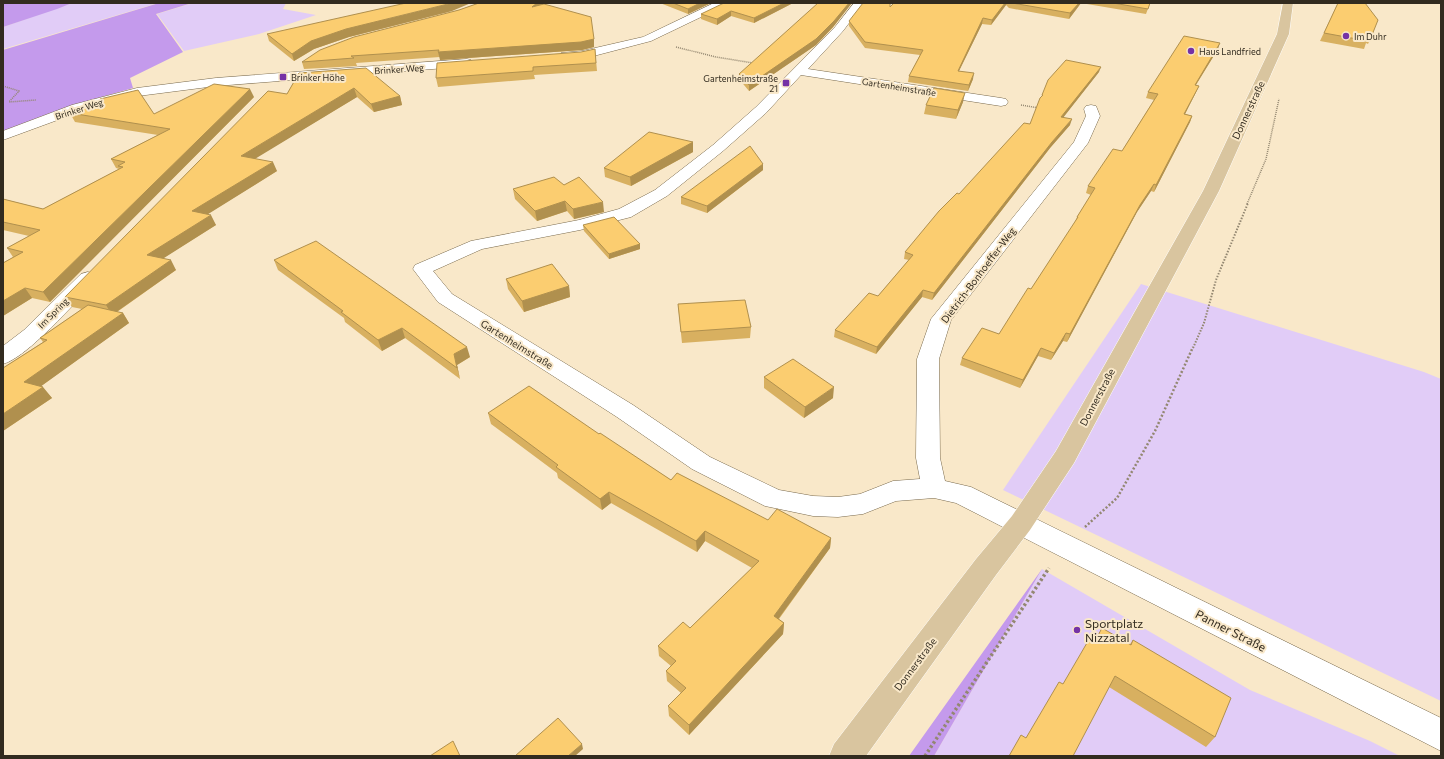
<svg xmlns="http://www.w3.org/2000/svg" width="1444" height="759" font-family="Commissioner,sans-serif">
<style>
.green{fill:#e1ccf7}
.forest{fill:#c49aec}
.lines{fill:none;stroke-linecap:round;stroke-linejoin:round}
.minor-casing{stroke:#796a4d;stroke-width:1}
.major-casing{stroke:#fff;stroke-width:1}
.path-far3{stroke:#938771;stroke-width:1.5;stroke-dasharray:1 1;stroke-linecap:butt}
.path-far2{stroke:#938771;stroke-width:2;stroke-dasharray:1.5 1.5;stroke-linecap:butt}
.path-far1{stroke:#938771;stroke-width:2.5;stroke-dasharray:2 2;stroke-linecap:butt}
.path{stroke:#938771;stroke-width:3.5;stroke-dasharray:2.5 2.5;stroke-linecap:butt}
.minor{fill:#fff;fill-rule:evenodd}
.major{fill:#d9c59f;fill-rule:evenodd}
.wall{fill:#d8b060}
.shaded-wall{fill:#b0904e}
.building{fill:#fbcd70;stroke:#b0904e}
.poi-dot{fill:#7532a6;stroke:#f9e8c9;stroke-width:1.5}
.labels{text-anchor:middle;dominant-baseline:central;stroke-width:4;stroke-linejoin:round;paint-order:stroke}
.far-poi-label{font-size:9px;fill:#322b1f;stroke:#f9e8c9;text-anchor:start}
.far-street-label{font-size:9px;fill:#322b1f;stroke:#f9e8c9}
.street-label{font-size:10px;fill:#322b1f;stroke:#f9e8c9}
.near-poi-label{font-size:12px;fill:#322b1f;stroke:#f9e8c9;text-anchor:start}
.near-street-label{font-size:12px;fill:#322b1f;stroke:#f9e8c9}
</style>
<rect width="100%" height="100%" fill="#f9e8c9"/>
<path class="green" d="M72 3H158L3 49V27Z
M193 3H286L283 9 316 15 259 34 184 51 157 14Z
M1141 284 1424 372 1441 379V701L1003 490Z
M1042 569 1250 690 1370 741 1400 756H934Z"/>
<path class="forest" d="M3 3H72L57 9 3 27Z
M159 3H192L156 14 183 52 130 78 133 88 74 105 3 131V50Z
M1042 569 934 756H909Z"/>
<g class="lines">
<defs>
<path id="minor" d="M714 3H727L726 5 651 41 582 59H561L559 56 561 53 582 51 643 37Z
M854 3H864L843 31 808 69 1001 98 1006 99 1008 102 1006 105 1001 106 801 75 766 113 723 151 667 196 631 217 580 230 482 249 433 271 452 294 633 405 710 457 779 490 813 496 838 497 860 494 893 481 920 479 916 458 917 359 931 319 1074 142 1086 116 1084 109 1086 106 1091 105 1096 106 1100 116 1088 143 951 320 939 359 940 458 945 481 971 487 1441 718V751L956 503 934 498 896 501 863 514 838 517 813 516 765 506 692 469 617 417 438 302 413 269 415 265 471 241 579 220 619 209 655 190 713 145 756 107 835 27Z
M467 59 471 60 473 63 471 66 216 86 138 96 82 111 3 140V131L72 105 137 88 216 78Z
M88 272 95 274 97 278 95 282C75 302 28 357 3 364V346L24 330 81 274Z"/>
<path id="major" d="M1283 3H1293L1289 34 1219 191 1074 463 1030 530 996 575 866 756H829L834 744 976 559 1012 516 1056 451 1203 191 1277 34Z"/>
</defs>
<use href="#minor" class="minor-casing"/>
<use href="#major" class="major-casing"/>
<path class="path-far3" d="M676 47 716 57 753 63
M3 86 19 91 9 102 36 100
M1021 105 1039 108
M1247 204 1266 159 1279 99"/>
<path class="path-far2" d="M1193 348 1204 323 1216 280 1248 203"/>
<path class="path-far1" d="M1085 527 1117 498 1155 431 1193 347"/>
<path class="path" d="M925 756 1049 568"/>
<use href="#minor" class="minor"/>
<use href="#major" class="major"/>
</g>
<path class="wall" d="M479 3H545L542 5 594 47 582 50 440 60V57L356 63 357 66 304 69 302 62 459 10Z
M660 3H711L688 14Z
M793 3 754 23 731 16 717 25 701 19V14Z
M894 3H1150L1146 14 1081 3 1069 19 1009 8 1006 5 991 25 982 24 959 71 973 79 968 91 908 82 909 76 920 55 865 48 849 26V21L890 7Z
M1338 3 1372 35 1368 44 1366 43 1364 49 1320 41Z
M452 11 349 37 314 49 294 61 269 41 267 34Z
M834 26 816 45 749 91 739 79V74Z
M595 49 597 71 534 75 535 79 438 87 436 78 581 52Z
M1218 49 1196 85 1199 86 1185 114 1192 116 1190 122 1154 192 1151 191 1137 212 1067 342 1063 341 1051 360 1038 356 1020 388 960 365 962 358 999 334 1031 289 1074 224 1077 217 1091 195 1086 193 1088 186 1122 151 1154 100 1146 98 1148 92Z
M1099 72 1063 117 1070 125 1050 148 932 300 922 297 876 354 834 337 835 330 878 296 909 260 904 259 905 252 959 194 1030 124 1042 95Z
M299 73 400 96 402 105 374 112 357 97 255 158 277 171 207 214 216 225 163 258 176 270 117 312 123 313 129 323 41 386 52 398 3 431V368L43 342 40 338 82 309 72 307 65 297 287 94Z
M254 97 50 302 32 298 3 316V263L13 257 7 248 29 236 3 230V199L43 209 119 169 116 168 111 159 158 135 75 122 70 113 154 114Z
M963 102 956 119 924 114 926 105Z
M693 142V152L631 186 605 177 604 168Z
M763 164V170L707 213 681 204V197Z
M564 185 604 212 574 219 567 211 537 221 515 199 513 189Z
M583 225 640 244V249L609 259 584 231Z
M274 260 470 357 457 365 460 379 405 338 382 351 345 322 344 318 278 270Z
M506 279 569 286 570 297 524 312 508 289Z
M678 304 751 327 750 338 682 343 679 315Z
M764 377 833 398 804 418 764 388Z
M488 413 599 434 671 480 768 520 831 538 830 548 779 619 784 623 783 634 689 735 669 716 668 706 681 693 667 681 666 671 671 666 659 656 658 646 690 628 752 568 705 541 697 552 611 503 602 510 558 478 557 473 491 424Z
M1095 639 1130 644 1133 640 1215 737 1206 747 1109 687 1026 738 1063 684Z"/>
<path class="shaded-wall" d="M452 3H471L452 11 349 37 314 49 294 61 292 54 311 41 346 29Z
M534 3H545L538 7H532Z
M700 3H711L688 14V9Z
M784 3H793L754 23V18Z
M849 3H852L834 26 816 45 749 91V85Z
M1005 3H1007L1006 5 991 25 992 20Z
M1079 3H1081L1069 19 1070 13Z
M731 11V16L717 25V19Z
M983 18 982 24 956 77 958 71Z
M594 39V47L582 50 440 60 438 52Z
M1220 43 1218 49 1192 91 1195 85Z
M1101 67 1099 72 1059 123 1061 117Z
M974 73 973 79 968 91 969 85Z
M1199 86 1182 120 1184 114Z
M354 88 357 97 245 165 241 156Z
M250 89 254 97 50 302 43 292Z
M965 93 963 102 956 119 958 110Z
M400 96 402 105 374 112 371 104Z
M1192 116 1190 122 1154 192 1156 185Z
M1072 119 1070 125 1050 148 932 300 934 293 1052 142Z
M693 142V152L631 186 630 177Z
M273 162 277 171 197 221 192 211Z
M763 164V170L707 213V206Z
M1154 184 1151 191 1137 212 1067 342 1070 334 1140 205Z
M565 201 567 211 537 221 535 211Z
M603 202 604 212 574 219 573 209Z
M211 215 216 225 153 265 147 255Z
M640 244V249L609 259V254Z
M171 260 176 270 112 315 106 305Z
M569 286 570 297 524 312 522 301Z
M25 288 32 298 3 316V301Z
M923 290 922 297 876 354 877 347Z
M123 313 129 323 33 392 24 382Z
M402 328 405 338 382 351 378 340Z
M1066 333 1063 341 1051 360 1054 353Z
M467 347 470 357 457 365 460 379 457 368 454 354Z
M1041 348 1038 356 1020 388 1023 380Z
M43 387 52 398 3 431V414Z
M834 387 833 398 804 418 805 407Z
M609 492 611 503 602 510 600 499Z
M705 531V541L697 552 696 541Z
M831 538 830 548 773 626 774 616Z
M784 623 783 634 689 735V725Z
M582 744 583 749 575 756H568Z"/>
<path class="building" d="M406 3H452L346 29 311 41 292 54 267 34Z
M479 3H537L532 7 544 4 591 17 594 39 581 42 438 52 439 50 351 56 354 58 302 62 320 50 354 37 459 10Z
M673 3H700L688 9Z
M724 3H784L754 18 731 11 717 19 701 14Z
M818 3H849L834 21 816 39 749 85 739 74Z
M863 3H890V7L894 3H1005L992 20 983 18 958 71 974 73 969 85 909 76 923 50 865 42 849 21Z
M1012 3H1079L1070 13Z
M1113 3H1150L1148 9Z
M1338 3H1365L1378 20 1372 35H1370L1368 41 1324 33Z
M1184 36 1220 43 1195 85 1199 86 1184 114 1192 116 1156 185 1154 184 1140 205 1070 334 1066 333 1054 353 1041 348 1023 380 962 358 982 328 999 334 1028 288 1031 289 1078 217H1077L1095 188 1088 186 1113 149 1122 151 1158 94 1148 92Z
M595 49 596 63 533 67V71L436 78 437 63 581 52Z
M1066 60 1101 67 1061 117 1072 119 1052 142 934 293 923 290 877 347 835 330 869 293 878 296 913 255 905 252 939 211 957 193 959 194 1024 123 1030 124 1040 98 1043 95H1042L1048 80Z
M366 68 400 96 371 104 354 88 241 156 273 162 192 211 211 215 147 255 171 260 106 305 65 297 268 91 287 94 299 73Z
M214 84 250 89 43 292 25 288 3 301V263L23 252 7 248 40 230 3 222V199L43 209 123 167 118 166 125 162 111 159 170 129 70 113 102 101 100 99 138 90 154 114Z
M934 88 965 93 958 110 926 105Z
M649 132 693 142 630 177 604 168Z
M750 146 763 164 707 206 681 197Z
M554 177 564 185 579 177 603 202 573 209 565 201 535 211 513 189Z
M614 217 640 244 609 254 583 225Z
M316 241 467 347 454 354 457 368 402 328 378 340 341 312 343 311 274 260Z
M552 264 569 286 522 301 506 279Z
M745 300 751 327 681 332 678 304Z
M88 305 123 313 24 382 43 387 3 414V368L47 340 40 338Z
M793 359 834 387 805 407 764 377Z
M529 386 599 434 600 433 671 480 677 473 768 520 777 509 831 538 774 616 784 623 689 725 668 706 686 688 666 671 676 661 658 646 683 622 690 628 759 561 705 531 696 541 609 492 600 499 556 467 558 465 488 413Z
M1102 628 1131 645 1133 640 1231 698 1215 737 1115 676 1073 756H1009L1021 735 1026 738 1059 682 1063 684 1091 636 1096 639Z
M558 718 582 744 568 756H515Z
M453 741 460 756H430Z"/>
<g class="poi-dot">
<circle cx="1346" cy="36" r="4"/>
<circle cx="1191" cy="51" r="4"/>
<rect x="279" y="73" width="8" height="8" rx="2"/>
<rect x="782" y="79" width="8" height="8" rx="2"/>
<circle cx="1077" cy="630" r="4"/>
</g>
<g class="labels">
<g class="far-poi-label">
<text x="1354" y="36">Im Duhr</text>
<text x="1199" y="51">Haus Landfried</text>
<text x="291" y="77">Brinker Höhe</text>
<text x="778" y="78" text-anchor="end">Gartenheimstraße<tspan x="778" dy="10">21</tspan></text>
</g>
<g class="far-street-label">
<text transform="translate(399 69) rotate(-4)">Brinker Weg</text>
<text transform="translate(899 87) rotate(9)">Gartenheimstraße</text>
<text transform="translate(79 109) rotate(-18)">Brinker Weg</text>
<text transform="translate(53 313) rotate(-45)">Im Spring</text>
</g>
<g class="street-label">
<text transform="translate(1248 110) rotate(-65)">Donnerstraße</text>
<text transform="translate(978 275) rotate(-53)">Dietrich-Bonhoeffer-Weg</text>
<text transform="translate(517 344) rotate(32)">Gartenheimstraße</text>
<text transform="translate(1097 397) rotate(-62)">Donnerstraße</text>
<text transform="translate(915 664) rotate(-53)">Donnerstraße</text>
</g>
<g class="near-poi-label">
<text x="1085" y="623">Sportplatz<tspan x="1085" dy="14">Nizzatal</tspan></text>
</g>
<g class="near-street-label">
<text transform="translate(1231 630) rotate(27)">Panner Straße</text>
</g>
</g>
<rect width="1444" height="759" fill="none" stroke="#322b1f" stroke-width="8"/>
</svg>
